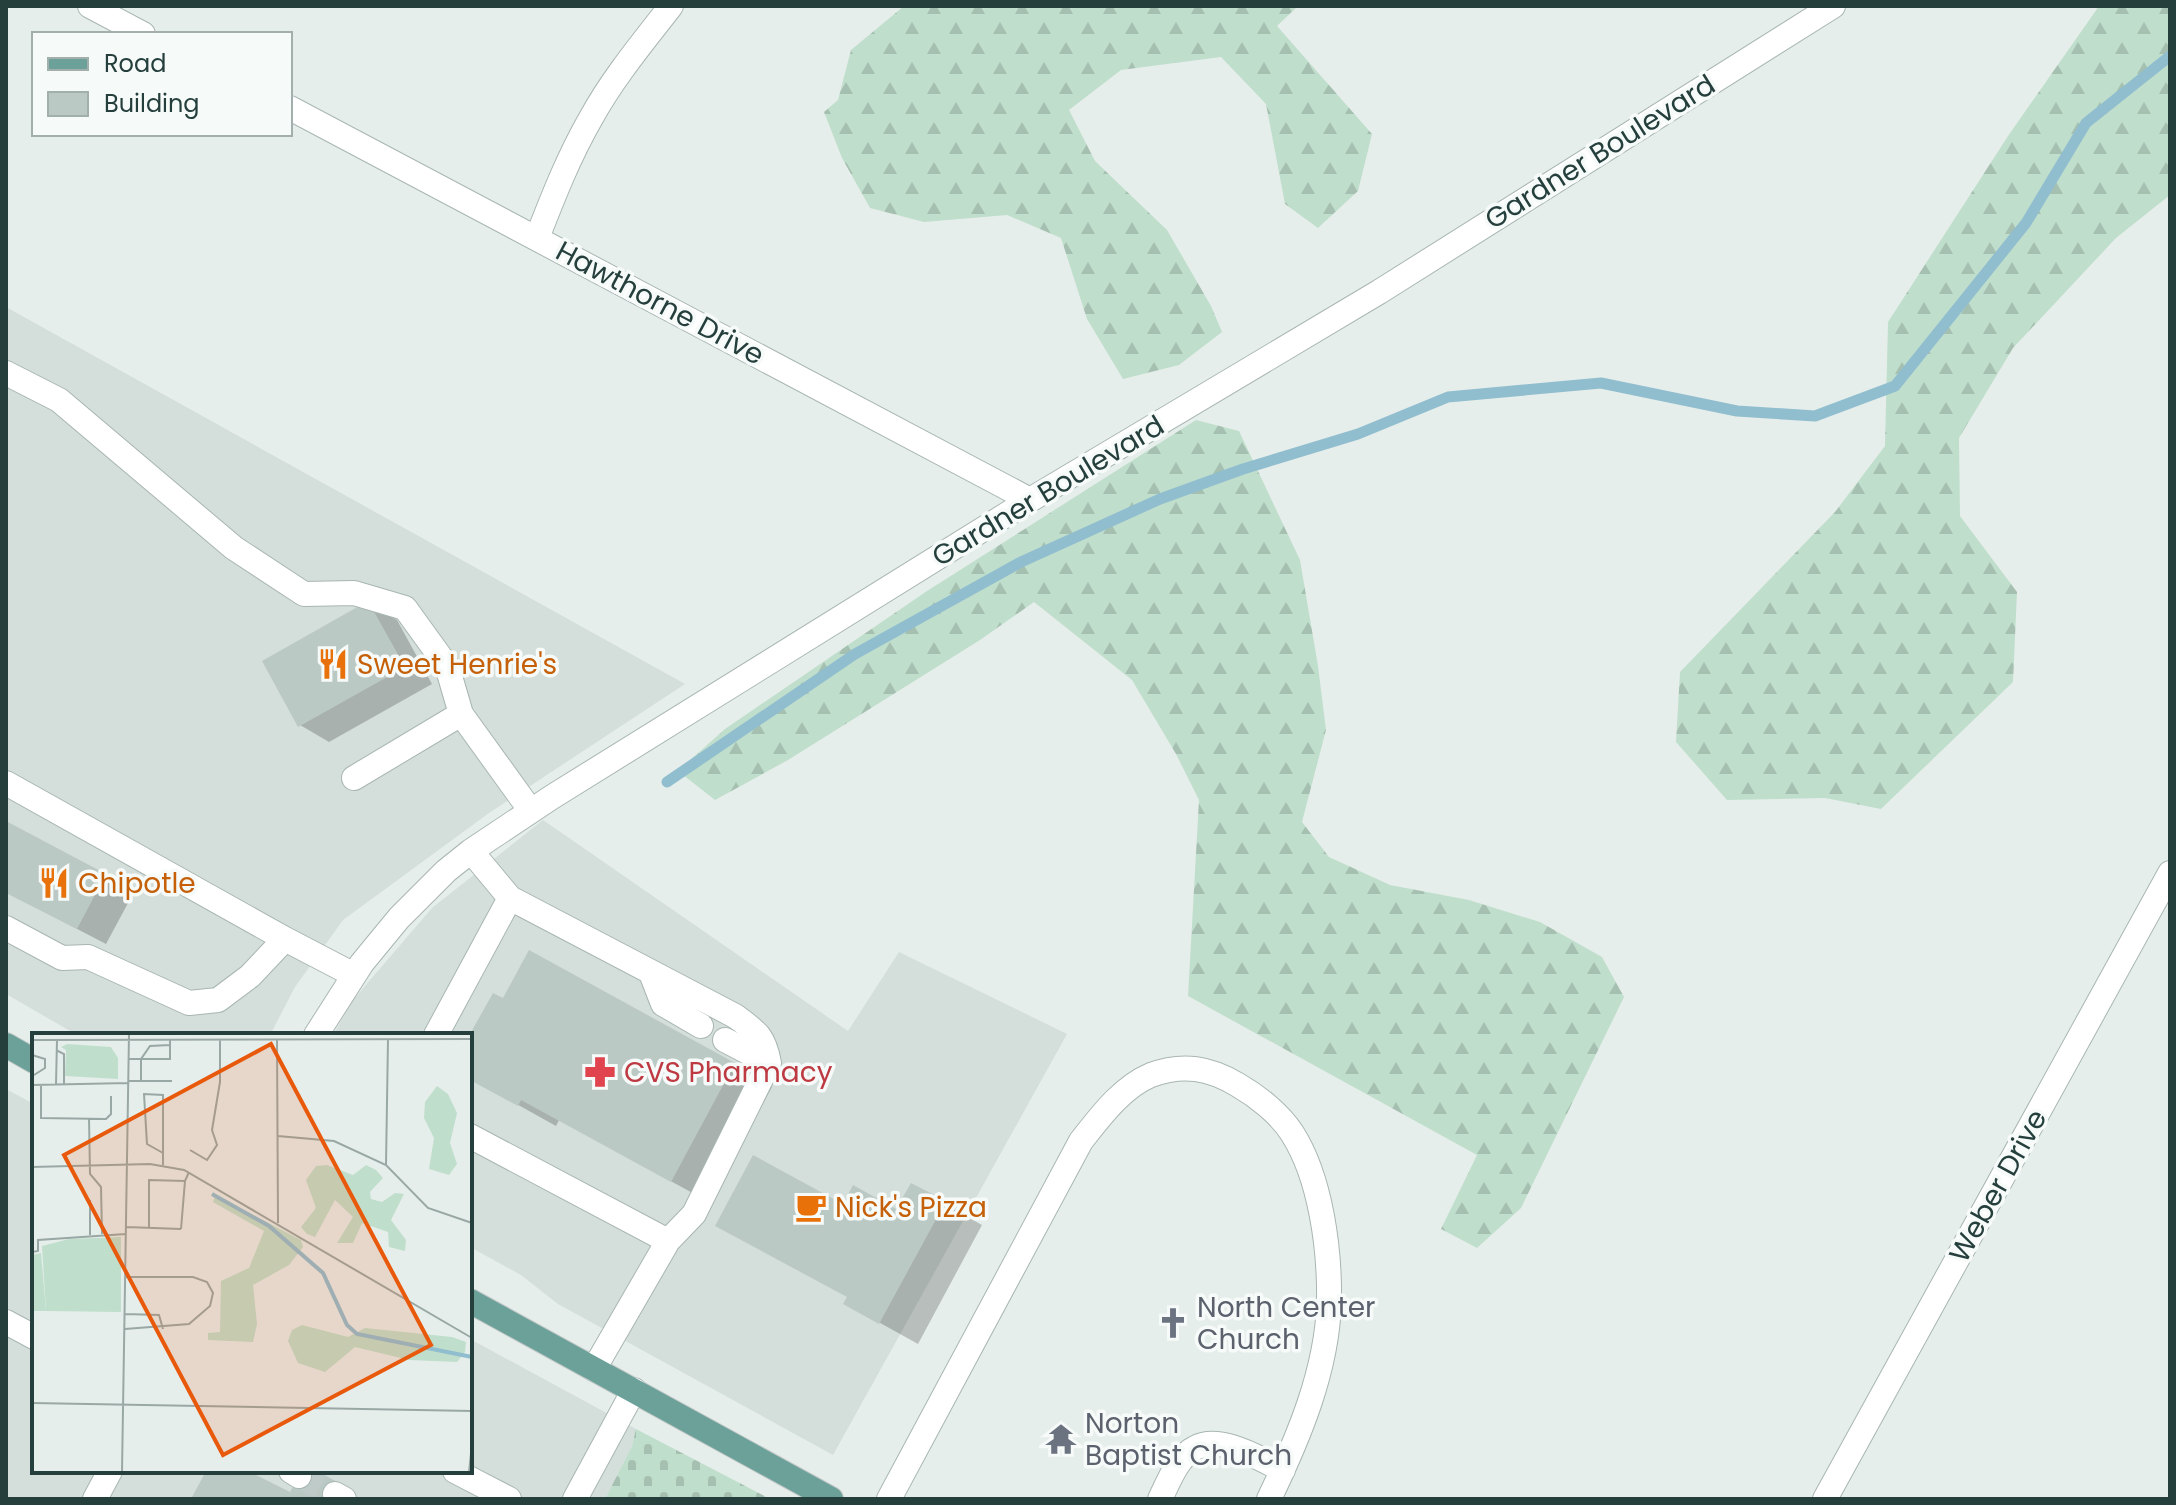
<svg xmlns="http://www.w3.org/2000/svg" width="2176" height="1505" font-family="Poppins,sans-serif">
<style>
.built{fill:#d4deda}
.forest{fill:url(#forest-firs)}
.cemetery{fill:url(#cemetery-stones)}
.shadow{fill:#0003}
.lines{fill:none;stroke-linecap:round;stroke-linejoin:round}
.stream{stroke:#91becf;stroke-width:11}
.building{fill:#bbc9c5}
.minor-tunnel{stroke:#bfcbc8;stroke-width:24;stroke-dasharray:24 12;stroke-linecap:butt}
.minor-casing{stroke:#a8b6b3;stroke-width:26}
.major-casing{stroke:#c2c9c8;stroke-width:26}
.minor{stroke:#fff;stroke-width:24}
.major{stroke:#6ca19a;stroke-width:24}
.labels{text-anchor:middle;dominant-baseline:central;stroke-width:7;stroke-linejoin:round;paint-order:stroke}
.street-label{font-size:28px;fill:#253f3c;stroke:#f6faf9}
.food-label{font-size:28px;fill:#c56008;stroke:#f6faf9;text-anchor:start}
.health-label{font-size:28px;fill:#be3a42;stroke:#f6faf9;text-anchor:start}
.worship-label{font-size:28px;fill:#5b616d;stroke:#f6faf9;text-anchor:start}
.inset-river{fill:none;stroke:#91becf;stroke-width:4}
.inset-road{fill:none;stroke:#99a8a5;stroke-width:2}
.view{fill:#e8590c;fill-opacity:0.15;stroke:#e8590c;stroke-width:4}
.inset-edge{fill:none;stroke:#253f3c;stroke-width:4}
</style>
<defs>
<pattern id="forest-firs" width="22" height="20" patternUnits="userSpaceOnUse" patternTransform="scale(2)"><rect width="22" height="20" fill="#c0decc"/><path d="M5 1l3.5 6h-7zM16 11l3.5 6h-7z" fill="#a5c0b0"/></pattern>
<pattern id="cemetery-stones" width="16" height="16" patternUnits="userSpaceOnUse" patternTransform="scale(2)"><rect width="16" height="16" fill="#c0decc"/><path d="M2 7V4a2 2 0 0 1 4 0v3zM10 15v-3a2 2 0 0 1 4 0v3z" fill="#a5c0b0"/></pattern>
</defs>
<rect width="100%" height="100%" fill="#e6eeeb"/>
<path class="built" d="M6 307 685 684 489 813 343 920 295 987 270 1035H77L6 994Z
M543 820 848 1031 899 952 1067 1034 833 1455 558 1304 521 1275 470 1247V1035H333L353 1000 432 908Z
M6 1089 34 1104V1471H470V1339L636 1429 632 1446 605 1499H6Z"/>
<path class="forest" d="M904 6H1298L1277 26 1372 134 1358 191 1318 228 1285 204 1266 104 1221 57 1121 70 1069 110 1095 161 1167 230 1211 306 1222 332 1179 365 1123 379 1087 319 1061 238 1007 215 924 222 870 208 842 158 824 112 838 100 851 50Z
M2099 6H2170V195L2116 238 2013 348 1959 438 1960 516 2017 592 2013 682 1881 809 1825 798 1727 800 1676 742 1680 672 1835 512 1885 446 1888 322 2008 136Z
M1196 420 1239 431 1300 560 1318 666 1326 730 1302 822 1329 857 1390 885 1469 900 1540 922 1602 957 1624 997 1521 1208 1477 1248 1441 1229 1477 1155 1188 996 1199 800 1176 754 1132 680 1034 602 980 640 788 760 715 800 678 771 725 729 927 591Z"/>
<path class="cemetery" d="M636 1429 770 1499H605L632 1446Z"/>
<path class="shadow" d="M368 604 397 620 432 684 329 742 300 725Z
M6 823 134 892 106 944 6 892Z
M530 953 772 1087 709 1202 559 1120 556 1126 470 1078V1039L503 1001Z
M911 1185 982 1225 918 1344 846 1304 849 1298 844 1207 897 1212Z"/>
<g class="lines">
<path class="stream" d="M667 782 855 654 1021 562 1160 499 1243 469 1358 434 1448 397 1601 383 1737 411 1815 416 1895 386 2026 223 2086 123 2170 56"/>
</g>
<path class="building" d="M368 601 405 667 298 727 262 661Z
M6 821 106 874 77 929 6 893Z
M529 950 735 1063 671 1182 521 1100 518 1106 470 1080V1034L493 993 503 998Z
M753 1155 843 1204 853 1185 896 1209 911 1183 946 1201 879 1324 843 1304 847 1297 715 1226Z
M206 1471H248L290 1492 302 1471H317L341 1484 333 1499H191Z"/>
<g class="lines">
<path class="minor-tunnel" d="M299 1476 335 1494"/>
<defs>
<path id="minor" d="M90 6 143 34
M290 108 1030 500
M537 238C553 197 569 156 591 118 613 78 643 42 671 6
M6 373 59 400 234 548 304 594 354 593 405 608 447 666 461 714 354 778
M461 714 531 811
M6 783 285 939 354 975
M510 898 735 1016C757 1032 764 1036 769 1063L694 1214 668 1241 594 1369
M6 928 62 958 88 957 189 1003 218 1000 250 976 285 939
M651 973 663 1004 701 1026
M316 1035 362 963 399 918 446 871 471 851 552 797 1030 500 1379 292 1833 6
M436 1035 510 898 471 851
M725 1040 769 1063
M470 1136 668 1241
M6 1322 34 1337
M291 1471 299 1476
M455 1471 509 1499
M335 1494 344 1499
M95 1499 110 1471
M575 1499 634 1390
M889 1499 1081 1141C1100 1117 1122 1087 1151 1075 1183 1063 1210 1068 1238 1085 1257 1096 1280 1114 1292 1133 1321 1178 1330 1250 1329 1303 1327 1371 1298 1439 1269 1499
M1160 1499C1168 1483 1178 1456 1195 1448 1220 1434 1260 1459 1283 1470
M1825 1499 2170 873"/>
<path id="major" d="M6 1045 34 1061
M470 1301 831 1499"/>
</defs>
<use href="#minor" class="minor-casing"/>
<use href="#major" class="major-casing"/>
<use href="#minor" class="minor"/>
<use href="#major" class="major"/>
</g>
<defs>
<symbol id="restaurant-bare" viewBox="-9 -9 18 18"><path d="M-5-6h1v4h1v-4h1v4h1v-4h1v5L-1.5 .5V6h-2V.5L-5-1ZM5-6V6H3V1.5H1.5Q1.5-4 5-6Z" fill="#e8710a" stroke="#f6faf9" stroke-width="2.5" paint-order="stroke"/></symbol>
<symbol id="pharmacy-bare" viewBox="-9 -9 18 18"><path d="M-2-6h4v4h4v4h-4v4h-4v-4h-4v-4h4Z" fill="#e0444e" stroke="#f6faf9" stroke-width="2.5" paint-order="stroke"/></symbol>
<symbol id="cafe-bare" viewBox="-9 -9 18 18"><path d="M-5.5-4.5H6V0H3Q3 3.5 0 3.5H-2.5Q-5.5 3.5-5.5 0ZM3-3.2v2h1.7v-2ZM-6 4.5H4V6H-6Z" fill="#e8710a" stroke="#f6faf9" stroke-width="2.5" paint-order="stroke"/></symbol>
<symbol id="church-bare" viewBox="-9 -9 18 18"><path d="M-1.2-6h2.4v3.5h3.3v2.4h-3.3V6h-2.4V-.1h-3.3v-2.4h3.3Z" fill="#6b7280" stroke="#f6faf9" stroke-width="2.5" paint-order="stroke"/></symbol>
<symbol id="temple-bare" viewBox="-9 -9 18 18"><path d="M0-6L5-2H3V0L6.5 2.5H4V6H1.5V3h-3V6H-4V2.5H-6.5L-3 0V-2H-5Z" fill="#6b7280" stroke="#f6faf9" stroke-width="2.5" paint-order="stroke"/></symbol>
</defs>
<g fill-rule="evenodd">
<use href="#restaurant-bare" x="311" y="642" width="44" height="44"/>
<use href="#restaurant-bare" x="32" y="861" width="44" height="44"/>
<use href="#pharmacy-bare" x="578" y="1050" width="44" height="44"/>
<use href="#cafe-bare" x="789" y="1185" width="44" height="44"/>
<use href="#church-bare" x="1151" y="1301" width="44" height="44"/>
<use href="#temple-bare" x="1039" y="1417" width="44" height="44"/>
</g>
<g class="labels">
<g class="street-label">
<text transform="translate(1600 152) rotate(-32)">Gardner Boulevard</text>
<text transform="translate(660 303) rotate(28)">Hawthorne Drive</text>
<text transform="translate(1048 491) rotate(-31)">Gardner Boulevard</text>
<text transform="translate(1998 1186) rotate(-61)">Weber Drive</text>
</g>
<g class="food-label">
<text x="357" y="664">Sweet Henrie's</text>
<text x="78" y="883">Chipotle</text>
<text x="835" y="1207">Nick's Pizza</text>
</g>
<g class="health-label">
<text x="624" y="1072">CVS Pharmacy</text>
</g>
<g class="worship-label">
<text x="1197" y="1307">North Center<tspan x="1197" dy="32">Church</tspan></text>
<text x="1085" y="1423">Norton<tspan x="1085" dy="32">Baptist Church</tspan></text>
</g>
</g>
<g transform="translate(32 1033)">
<rect width="440" height="440" fill="#e6eeeb"/>
<path d="M405 53 416 61 425 80 418 110 425 131 417 142 397 136 402 105 392 85 393 69ZM295 132 321 142 334 132 344 137 351 145 338 159 339 166 350 169 363 160 372 161 359 187 374 207 373 218 357 214 356 199 330 190 321 210H305L321 184 303 167 283 204 275 201 269 194 284 175 274 147 284 133ZM183 162 269 207 271 214 257 232 221 252 225 291 221 309 176 307V300L188 299 189 248 217 235 232 198 181 169ZM270 292 316 304 333 295 420 304 434 309 433 319 425 329 377 327 323 314 293 339 266 330 256 308 260 297Z" fill="#c0decc"/>
<path d="M89 204V279L14 278 10 213 37 206Z" fill="#c0decc"/>
<path d="M35 11 79 14 86 25V46L33 43 34 17 29 14ZM9 220 14 278H0V222Z" fill="#c0decc"/>
<path class="inset-river" d="M180 161 237 193 291 240 315 292 325 301 440 324"/>
<path class="inset-road" d="M245 6 246 190M0 7 440 6M24 17 32 21V51M0 22 13 26V35L2 42M96 26H109L118 13 138 12M96 48H140M109 48V26H138V6M24 51 25 7M0 52 96 50M9 52V85L74 86 79 81V63M57 85 58 141 69 154 70 201M246 103 302 108 354 132 396 175 440 190M158 117 175 127 185 112 180 97 188 49V6M131 120 115 111 112 61 131 62V132M354 132 356 6M0 134 118 131 152 137 440 305M94 194 149 196M117 195V147L153 148 157 139M149 196 153 148M58 202V167M0 219 6 218V207L94 201M93 281 127 282 131 296M93 296 157 291 178 273 181 260 175 249 161 244H93M0 370 440 378M90 439 97 1M437 439 440 411"/>
<path class="view" d="M239 11 399 312 191 422 32 122Z"/>
<rect width="440" height="440" class="inset-edge"/>
</g>
<rect width="2176" height="1505" fill="none" stroke="#253f3c" stroke-width="16"/>
<rect x="32" y="32" width="260" height="104" fill="#f6faf9" stroke="#a2afad" stroke-width="2"/>
<rect x="48" y="58" width="40" height="12" fill="#6ca19a" stroke="#a2afad" stroke-width="2"/>
<text x="104" y="72" font-size="24" fill="#253f3c">Road</text>
<rect x="48" y="92" width="40" height="24" fill="#bbc9c5" stroke="#a2afad" stroke-width="2"/>
<text x="104" y="112" font-size="24" fill="#253f3c">Building</text>
</svg>
